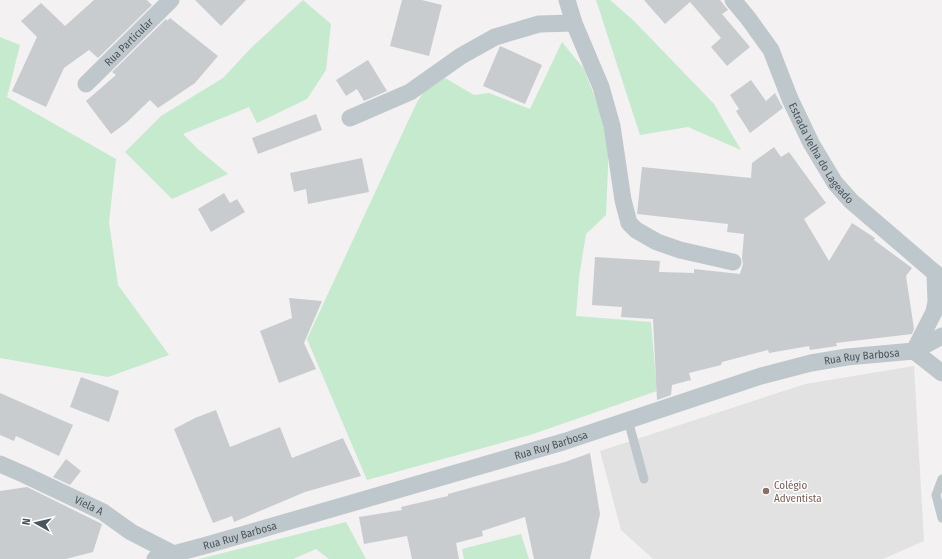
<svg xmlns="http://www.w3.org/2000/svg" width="942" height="559" font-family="'Fira Sans Condensed',sans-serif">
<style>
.education{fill:#e3e2e2}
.green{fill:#c5eacd}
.building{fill:#c8cccf}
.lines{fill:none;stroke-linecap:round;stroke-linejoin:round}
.service{stroke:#bec7cb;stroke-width:9}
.minor{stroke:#bec7cb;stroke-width:17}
.education-dot{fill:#8d6e63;stroke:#fff;stroke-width:1.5}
.labels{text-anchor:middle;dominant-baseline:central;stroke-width:3;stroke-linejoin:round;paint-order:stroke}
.street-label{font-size:11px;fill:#4b565c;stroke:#fff}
.education-label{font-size:11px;fill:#785e54;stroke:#fff;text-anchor:start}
</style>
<rect width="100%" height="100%" fill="#f3f1f1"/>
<path class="education" d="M914 366 924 541 883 559H653L621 530 600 451 805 384Z"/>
<path class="green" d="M303 0 331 24 326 70 307 99 257 123 249 107 183 134 199 150 228 174 172 199 125 152 161 116 223 78 252 47Z
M596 0H610L634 21 714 104 741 150 688 127 640 135Z
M0 37 20 45 7 97 116 159 109 222 118 285 169 355 108 377 0 358Z
M562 42 584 69 599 108 608 145V168L606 215 586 234 579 277 576 316 651 322 657 391 530 435 367 480 307 339 417 102 425 90 445 78 474 95 489 93 530 109Z
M346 522 366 559H329L316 549 293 559H199Z
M521 534 529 559H464L462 549Z"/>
<path class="building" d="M94 0H147L152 5 98 58 89 50 64 68 46 107 12 91 37 37 21 21 41 3 65 26Z
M195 0H246L221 26Z
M402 0H422L442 5 429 56 390 46Z
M644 0H720L728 10 722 14 750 47 727 66 711 47 721 38 690 2 665 24Z
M170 18 218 56 195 83 158 108 150 100 126 123 111 134 86 101 116 75 112 72 166 19 167 21Z
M500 46 542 65 525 104 483 86Z
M368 60 387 91 364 101 357 89 346 96 336 80Z
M751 80 766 101 775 93 783 108 750 133 736 111 739 109 730 95Z
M316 114 322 130 258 154 252 138Z
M774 147 781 157 789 152 826 203 804 219 829 261 852 223 875 238 874 240 912 268 906 276 914 329 912 334 836 343 837 346 810 350 809 346 769 353 768 350 722 362 721 365 689 373 691 380 672 385 671 395 657 400 653 319 621 317 622 307 592 305 595 257 660 261 659 272 694 273V269L740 274 743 264 742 258 744 234 727 232 728 224 637 214 642 167 751 178 752 163Z
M362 158 369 192 308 204 306 189 294 192 290 173Z
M224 193 230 203 237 199 245 212 211 232 198 209Z
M289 298 322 301 304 343 316 369 279 383 260 331 292 318Z
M81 377 119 391 109 422 70 407Z
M0 393 73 425 59 456 16 436 14 441 0 435Z
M216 410 230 447 280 427 292 458 343 438 361 476 305 492 234 522 232 516 213 523 174 429 195 418Z
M590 453 600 514 590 559H534L525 517 482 531 483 536 456 543 459 559H412L407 536 364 544 359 517 402 510 401 507 448 496V494L565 462Z
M66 459 81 471 70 485 53 477Z
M27 487 102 524 93 552 66 559H0V491Z"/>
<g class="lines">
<path class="service" d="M628 420 644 479
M942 479 936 495 942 518"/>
<g class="minor">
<path d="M567 0 574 23 601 87 612 126 623 200 629 223 636 230 657 242 680 250 733 262"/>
<path id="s1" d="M733 0 748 18 771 50 790 99 811 143 835 183 851 201 942 279"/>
<path id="s2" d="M86 84 171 0"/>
<path d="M350 118 410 92 461 56 495 37 539 24 574 23"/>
<path d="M914 351 934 312 936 302 935 273"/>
<path d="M914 351 942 336"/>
<path id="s3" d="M0 464 23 474 103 512 131 532 174 554"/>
<path id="s4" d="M155 559 207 545 563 442 761 376 811 363 847 357 914 351 942 373"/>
</g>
</g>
<circle class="education-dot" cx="766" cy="491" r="4"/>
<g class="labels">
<g class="street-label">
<text stroke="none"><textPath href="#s2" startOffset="60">Rua Particular</textPath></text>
<text stroke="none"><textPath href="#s1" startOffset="178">Estrada Velha do Lageado</textPath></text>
<text stroke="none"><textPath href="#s4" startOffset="736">Rua Ruy Barbosa</textPath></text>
<text stroke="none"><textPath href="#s4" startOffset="412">Rua Ruy Barbosa</textPath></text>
<text stroke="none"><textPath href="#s3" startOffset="98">Viela A</textPath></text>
<text stroke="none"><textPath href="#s4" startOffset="88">Rua Ruy Barbosa</textPath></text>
</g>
<g class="education-label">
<text x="774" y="485">Colégio<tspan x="774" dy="13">Adventista</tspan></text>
</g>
</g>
<g transform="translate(36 523) rotate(278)" stroke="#ffffff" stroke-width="3" paint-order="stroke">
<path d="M0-3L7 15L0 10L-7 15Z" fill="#4b565c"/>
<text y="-6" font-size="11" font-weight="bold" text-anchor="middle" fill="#4b565c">N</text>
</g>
</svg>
